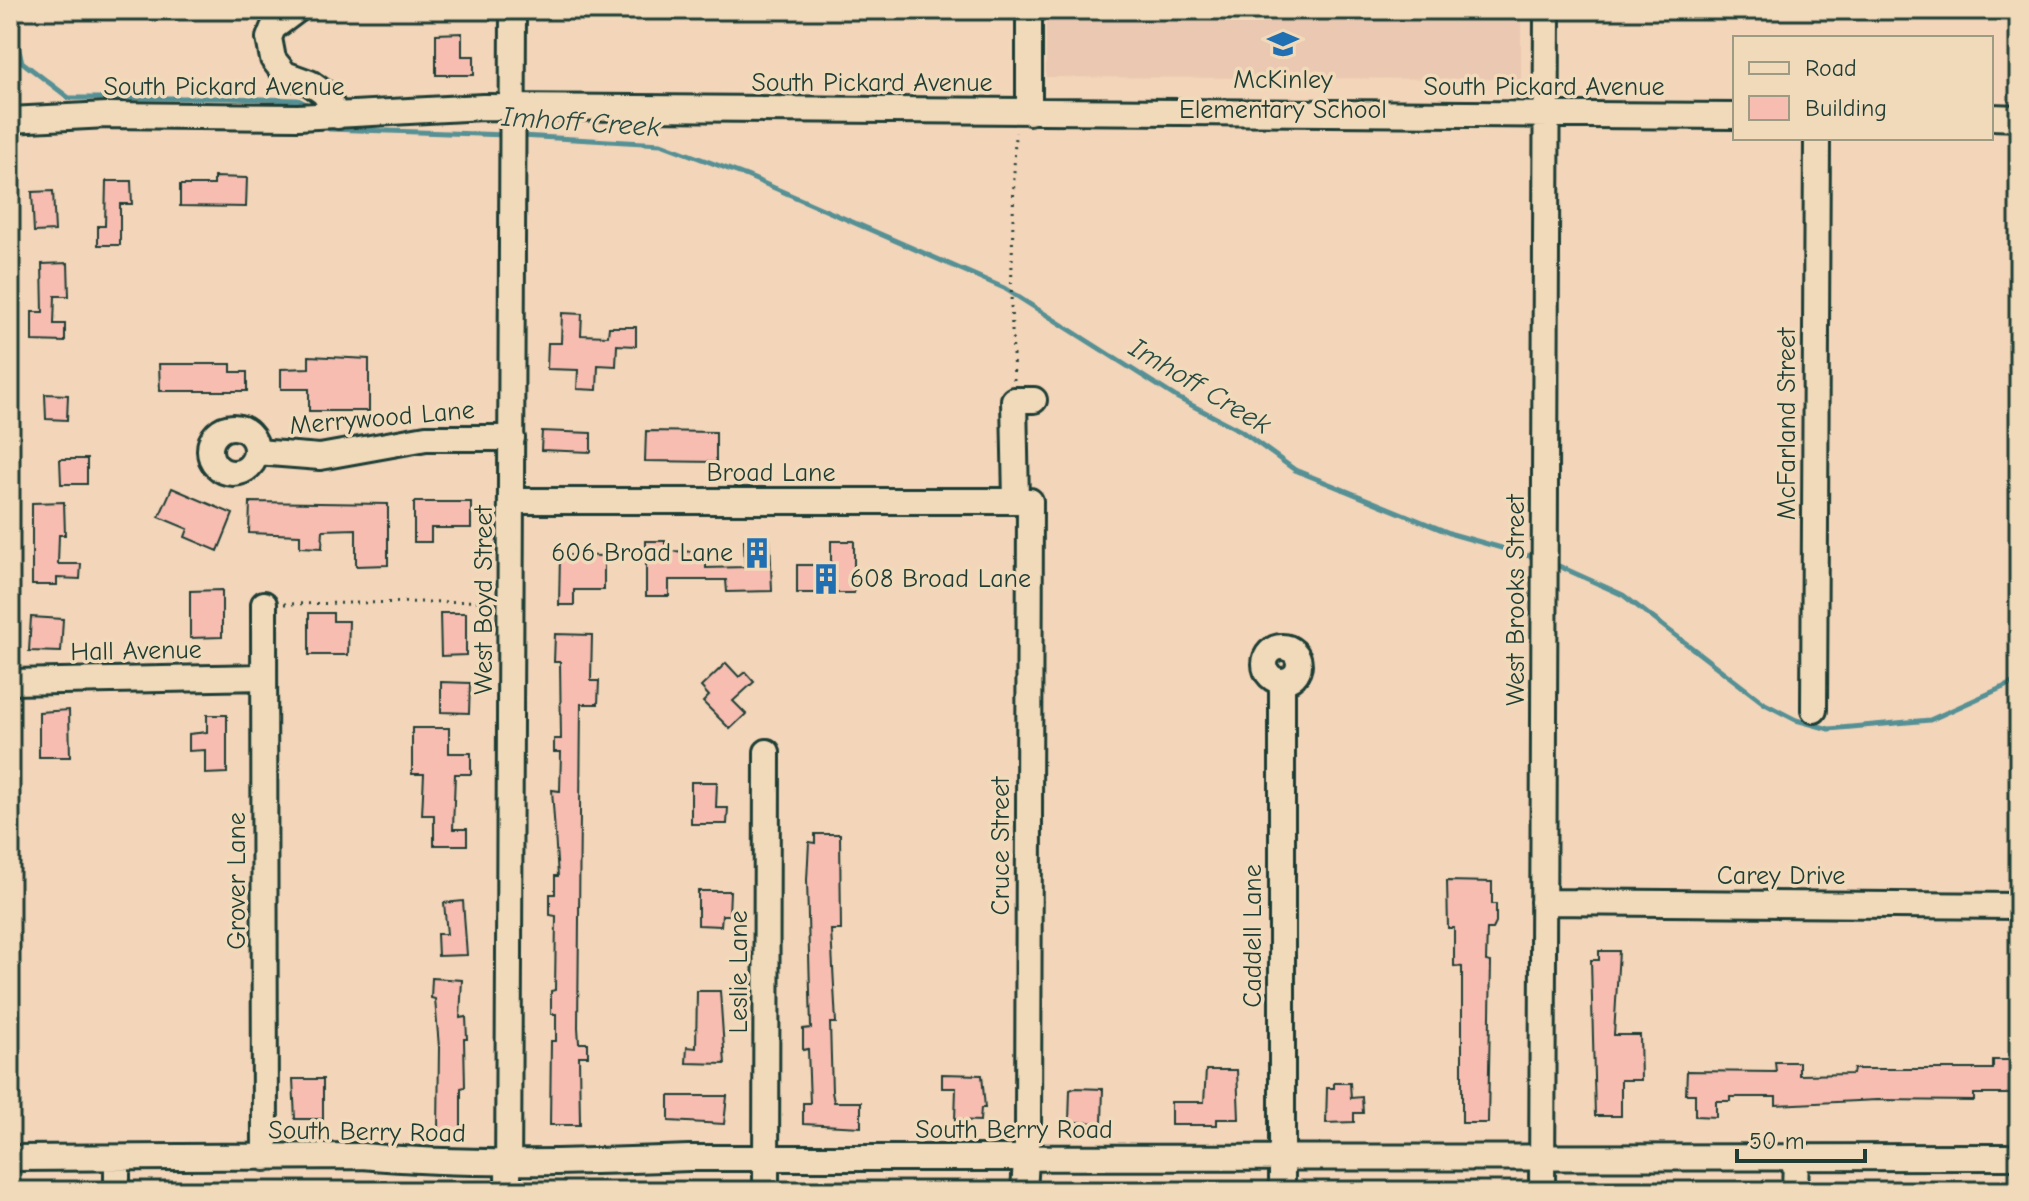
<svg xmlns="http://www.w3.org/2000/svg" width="2029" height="1201" font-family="'Comic Neue',sans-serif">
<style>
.built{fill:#ebc8b1}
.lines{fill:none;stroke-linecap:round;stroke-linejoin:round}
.stream{stroke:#559095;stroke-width:5}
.building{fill:#f6bdb0;stroke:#1f3d34;stroke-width:2}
.minor-casing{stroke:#1f3d34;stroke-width:30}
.path{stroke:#1f3d34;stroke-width:3;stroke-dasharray:2 6;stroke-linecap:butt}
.minor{stroke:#f1daba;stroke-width:24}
.labels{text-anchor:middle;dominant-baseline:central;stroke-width:7;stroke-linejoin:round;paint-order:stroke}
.poi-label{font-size:26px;fill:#1f3d34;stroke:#f1daba}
.street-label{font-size:26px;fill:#1f3d34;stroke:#f1daba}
.water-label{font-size:28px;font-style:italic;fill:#284b44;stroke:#f1daba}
</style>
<rect width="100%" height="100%" fill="#f3d5b9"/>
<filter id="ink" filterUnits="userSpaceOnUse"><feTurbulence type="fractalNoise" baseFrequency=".0125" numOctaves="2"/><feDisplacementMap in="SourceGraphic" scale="16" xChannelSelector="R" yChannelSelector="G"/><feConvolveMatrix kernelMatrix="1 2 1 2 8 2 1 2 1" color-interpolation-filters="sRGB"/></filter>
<g filter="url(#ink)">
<path class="built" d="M1046 10H1521V79L1046 77Z"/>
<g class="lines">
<path class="stream" d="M10 31 15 37 22 62 69 98H229L298 100 310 106
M329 129 507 135
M521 136 661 144 747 176 1004 288 1176 397 1241 431 1295 470 1452 534 1537 558
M1550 562 1623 595 1765 704 1796 720 1829 729 1930 720 2019 680"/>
</g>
<path class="building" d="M462 33V56H474V75H436V34Z
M214 177 247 178 246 207 180 206V185H214Z
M106 181H131L132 204H120V245H98V226H105Z
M53 191 55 231 34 232 32 192Z
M68 263 69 296H55L54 324H65V342L32 341V312H43L42 264Z
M562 313 582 314 581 335 608 336 609 327H636V346L617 345 616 366 598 365 597 390 577 389 578 370 547 369 548 343H561Z
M309 356 369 359V411H309V389H281V369L309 368Z
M159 364H231V372H247V391H160Z
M45 394 68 395 67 420 46 419Z
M542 431 591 433V452L541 450Z
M646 431 716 432V462L645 461Z
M60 459H87V484H61Z
M172 488 233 514 218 551 185 537 188 529 159 517Z
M64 502 65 535H59L58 564H81L80 579 57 578V585H32V503Z
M250 502 388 504V565L356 566V529L323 530 322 548 300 547V535L249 533Z
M414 502H471V528H431V542H414Z
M770 539 772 591 727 592 726 580H669V596H646V541H665V551L706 552V568L745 567 744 540Z
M831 541H854V593H797V565H831Z
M560 555 604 556V590H574V605H559Z
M222 590V637L190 638V591Z
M309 613H333V621H349L348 655H309Z
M440 613H466V655L441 656Z
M31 617 63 619 61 652 29 651Z
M555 634 592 635 591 681H599L598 704H581L578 1027 579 1043H588V1056H579L580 1125H550L551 1041H556V1014H551V991L555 990 556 916 550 915V894H555V876H558L552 790 560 791 561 752H554V739H561L560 662H554Z
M726 663 739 677 745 672 754 682 733 701 746 714 730 729 703 702 709 696 701 687Z
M441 682 470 683 469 713 441 712Z
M69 710 70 757H39V712Z
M207 715H227V773L205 774V750L189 751V734L207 732Z
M412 728H449V753H471V774H455L453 829H467V845H434V815H422L424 774H412Z
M691 782H717L716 808H728L727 824H691Z
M815 834H840L841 930H831L836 1023H830L832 1092 834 1102H861V1127L803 1124V1103H810L808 1049 803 1050V1029L811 1028 807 880 809 842 815 843Z
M1447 881 1492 882V904H1496V923L1493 929H1487L1486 961 1491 962 1488 1123H1462V967L1454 966V928H1448Z
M698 891H730L729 915H722L721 926 698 925Z
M463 901 467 955 438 956 437 934H447L444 903Z
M1599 951H1619L1614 1035H1640L1641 1080H1621V1116H1595L1591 960H1599Z
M432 978 462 980 460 1018 466 1017 467 1039H464L465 1087 461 1088V1131H438L439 1047 435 999 431 998Z
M697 991H720L725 1064 686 1063 687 1047 696 1048Z
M1993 1060H2019V1088L2012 1087V1094H1974V1101L1877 1100 1776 1105V1097H1730V1101H1716V1117L1695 1116V1094H1686L1687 1071 1776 1072 1775 1062H1799V1075L1853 1074 1854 1069H1993Z
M1206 1070H1237L1239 1119H1217V1125H1171V1102H1204Z
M942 1074 982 1075 985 1108H981L980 1121 955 1120 956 1088H942Z
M293 1079H323V1119H295Z
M1334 1083H1350L1351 1098 1362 1097 1363 1113H1354V1122L1326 1123 1327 1088H1334Z
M1075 1088 1103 1089 1102 1123 1069 1122 1070 1090Z
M669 1096H727L724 1124 669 1121Z"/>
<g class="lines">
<defs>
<path id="minor" d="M297 10 273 28 269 38 273 59 285 74 310 83 324 93 338 116
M1029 112V10
M1991 117 2019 118
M10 120 107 115 298 117 483 107 1735 116
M210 450a23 23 0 1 1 46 0a23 23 0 1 1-46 0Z
M257 452 320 457 426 438H512
M512 501H1030L1028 1130 1024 1191
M1016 501 1014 400H1034
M264 604 265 1158
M1265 664a17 17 0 1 1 34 0a17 17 0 1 1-34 0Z
M10 682 264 677
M1814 710 1817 138
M1543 902 2019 906
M10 1158 362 1156C470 1166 581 1162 689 1158L2019 1157
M117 1158V1191
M508 1191 513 10
M766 1191 767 752
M1282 1191V681
M1542 1191 1547 10
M1795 1191 1796 1158"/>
</defs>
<use href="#minor" class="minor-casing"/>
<path class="path" d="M1014 380 1011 305 1015 132
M284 604 492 601"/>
<use href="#minor" class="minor"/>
</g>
</g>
<defs>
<symbol id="school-bare" viewBox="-9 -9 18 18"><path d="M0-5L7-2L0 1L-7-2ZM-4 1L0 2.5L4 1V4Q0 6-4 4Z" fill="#1f6fb2" stroke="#f1daba" stroke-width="2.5" paint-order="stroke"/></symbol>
<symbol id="building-bare" viewBox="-9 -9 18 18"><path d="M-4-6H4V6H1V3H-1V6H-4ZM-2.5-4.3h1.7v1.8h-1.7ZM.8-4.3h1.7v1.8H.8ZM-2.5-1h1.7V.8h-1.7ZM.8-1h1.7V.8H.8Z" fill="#1f6fb2" stroke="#f1daba" stroke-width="2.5" paint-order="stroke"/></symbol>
</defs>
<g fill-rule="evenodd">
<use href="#school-bare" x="1261" y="22" width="44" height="44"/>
<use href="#building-bare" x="735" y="531" width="44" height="44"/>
<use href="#building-bare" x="804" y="557" width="44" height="44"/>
</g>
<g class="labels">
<g class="poi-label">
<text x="1283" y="80">McKinley<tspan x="1283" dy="30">Elementary School</tspan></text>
<text x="733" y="553" text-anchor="end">606 Broad Lane</text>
<text x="850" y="579" text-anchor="start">608 Broad Lane</text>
</g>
<g class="street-label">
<text x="872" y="83">South Pickard Avenue</text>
<text x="224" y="87">South Pickard Avenue</text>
<text x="1544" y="87">South Pickard Avenue</text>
<text transform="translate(382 418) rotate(-5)">Merrywood Lane</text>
<text transform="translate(1787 424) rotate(-90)">McFarland Street</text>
<text x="771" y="473">Broad Lane</text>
<text transform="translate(484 600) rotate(-90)">West Boyd Street</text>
<text transform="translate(1516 600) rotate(-90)">West Brooks Street</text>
<text transform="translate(136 651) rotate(-1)">Hall Avenue</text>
<text transform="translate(1001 846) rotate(-90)">Cruce Street</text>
<text x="1781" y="876">Carey Drive</text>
<text transform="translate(237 881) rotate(-90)">Grover Lane</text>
<text transform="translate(1253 936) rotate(-90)">Caddell Lane</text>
<text transform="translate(739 972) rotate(-90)">Leslie Lane</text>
<text x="1014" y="1130">South Berry Road</text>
<text transform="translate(367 1132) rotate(1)">South Berry Road</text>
</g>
<g class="water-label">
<text transform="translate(581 122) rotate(4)">Imhoff Creek</text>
<text transform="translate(1200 386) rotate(31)">Imhoff Creek</text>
</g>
</g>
<rect width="2029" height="1201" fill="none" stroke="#f1daba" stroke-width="40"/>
<rect x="20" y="20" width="1989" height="1161" fill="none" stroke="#1f3d34" stroke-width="3" filter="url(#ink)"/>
<rect x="1733" y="36" width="260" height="104" fill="#f1daba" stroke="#9d9b84" stroke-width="2"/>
<rect x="1749" y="62" width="40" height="12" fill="#f1daba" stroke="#9d9b84" stroke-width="2"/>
<text x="1805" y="76" font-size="24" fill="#1f3d34">Road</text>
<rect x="1749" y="96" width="40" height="24" fill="#f6bdb0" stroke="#9d9b84" stroke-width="2"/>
<text x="1805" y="116" font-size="24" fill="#1f3d34">Building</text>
<path d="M1737 1149v12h128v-12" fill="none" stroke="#1f3d34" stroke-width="4"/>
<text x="1749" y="1149" font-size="24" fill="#1f3d34" stroke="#f1daba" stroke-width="6" paint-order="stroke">50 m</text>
</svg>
